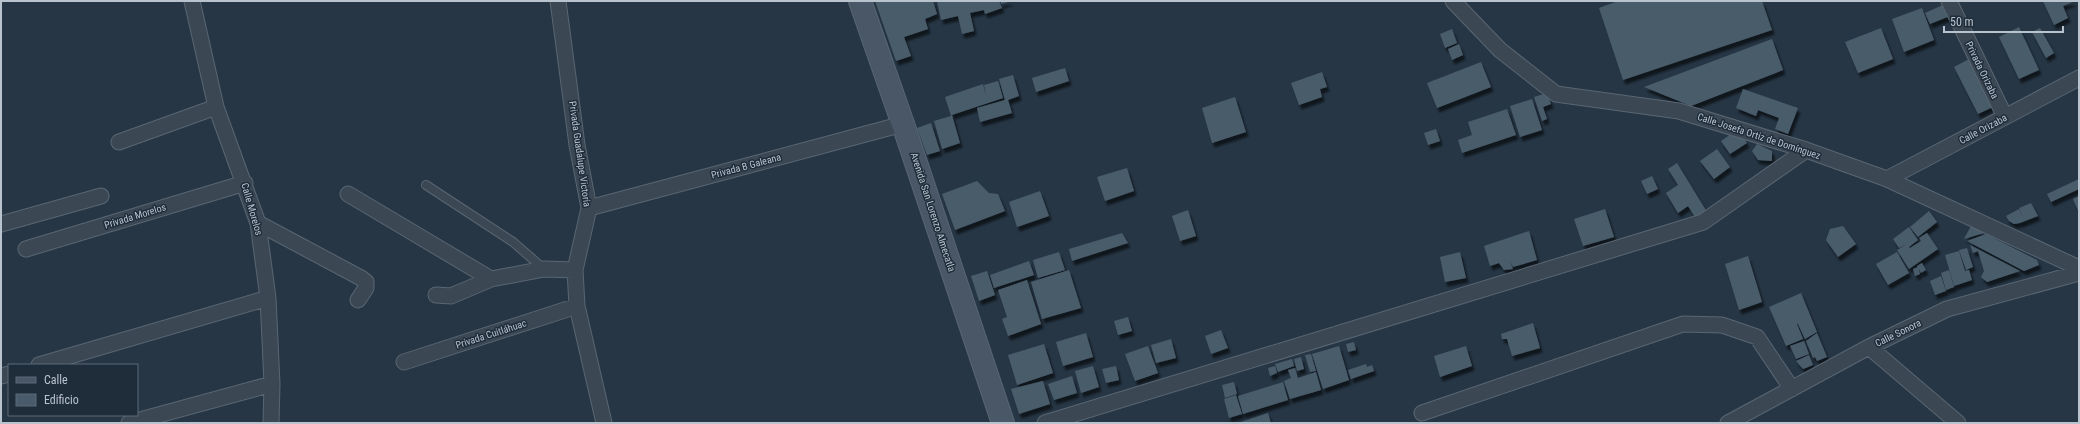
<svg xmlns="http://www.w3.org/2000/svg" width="2080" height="424" font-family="'Roboto Condensed',sans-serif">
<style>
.building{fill:#4a5c6b;filter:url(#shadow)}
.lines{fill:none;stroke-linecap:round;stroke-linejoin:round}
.service-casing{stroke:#5a6672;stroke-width:10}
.minor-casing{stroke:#5a6672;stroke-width:17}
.secondary-casing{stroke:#5a6672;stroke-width:24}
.service{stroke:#3b4854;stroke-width:8}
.minor{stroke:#3b4854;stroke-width:15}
.secondary{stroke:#495767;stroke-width:22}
.labels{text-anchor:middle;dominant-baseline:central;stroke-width:3;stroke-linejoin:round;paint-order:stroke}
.street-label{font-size:10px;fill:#b9c3ce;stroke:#1f2d3a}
</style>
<defs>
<filter id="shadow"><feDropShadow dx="2.5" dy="4.5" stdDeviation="1" flood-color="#0009"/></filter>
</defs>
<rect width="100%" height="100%" fill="#263645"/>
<path class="building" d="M875 1H933L937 14 925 19 928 29 904 37 911 56 896 61Z
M937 1H999L1002 8 985 14 984 10 970 13 974 31 962 34 958 16 941 20Z
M1001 1H1012L1001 4Z
M1618 1H1762L1772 30 1623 80 1599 8Z
M2043 1H2075L2063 6 2068 18 2054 25Z
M1945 4 1950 16 1930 24 1925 13Z
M1922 8 1934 40 1904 52 1892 19Z
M2019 27 2039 70 2019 79 1999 37Z
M1881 28 1893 59 1858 73 1845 42Z
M2040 28 2054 53 2046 58 2032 32Z
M1452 29 1457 43 1445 48 1440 34Z
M1772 39 1783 70 1691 106 1644 87Z
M1459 44 1463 55 1452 60 1448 49Z
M1971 58 1995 106 1978 114 1954 67Z
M1481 62 1491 87 1437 108 1427 83Z
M1065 68 1069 81 1036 92 1032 78Z
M1322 72 1327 87 1320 89 1322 97 1299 105 1291 83Z
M1013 75 1019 96 1008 100 1012 113 980 122 977 108 1005 100 999 79Z
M998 81 1003 98 952 115 960 143 942 149 934 121 951 116 945 97 983 84 986 96 984 85Z
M1743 89 1798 108 1788 134 1775 129 1779 118 1758 110 1756 116 1736 108Z
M1547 93 1551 104 1543 107 1547 119 1542 121 1534 97Z
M1235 97 1246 132 1212 143 1202 108Z
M1532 99 1542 130 1520 137 1510 106Z
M1507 109 1516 135 1462 153 1458 140 1472 135 1468 122Z
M931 123 940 151 927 155 917 128Z
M1436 129 1440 141 1428 145 1424 133Z
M1738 129 1747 143 1730 154 1721 141Z
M1757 144 1772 151V161L1758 160 1752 151Z
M1717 149 1730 167 1714 179 1700 161Z
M1677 163 1707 212 1696 219 1688 206 1678 213 1666 193 1678 185 1668 169Z
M1127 168 1134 191 1105 201 1097 177Z
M1652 176 1658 189 1647 194 1641 181Z
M2079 179V189L2051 202 2047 194Z
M977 181 989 193 998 194 1005 211 955 230 942 194Z
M1040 191 1049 216 1017 227 1009 202Z
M2079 196V213L2073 199Z
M2031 203 2038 216 2020 223 2014 224 2009 221 2006 216 2019 209 2023 217 2019 208Z
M1605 209 1614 237 1583 246 1574 219Z
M1188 210 1196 236 1180 241 1172 216Z
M1929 211 1937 222 1918 237 1910 227Z
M1843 226 1856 244 1838 257 1826 240 1830 229Z
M1971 226 1984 233 1964 239Z
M1909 227 1918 240 1909 247 1910 248 1921 241 1919 238 1927 233 1938 249 1909 269 1897 250 1907 244 1899 248 1893 239Z
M1529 231 1537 260 1513 267 1510 261 1513 269 1504 270 1499 263 1490 266 1484 246Z
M1122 233 1128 243 1072 261 1069 249Z
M1986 234 2037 260 2039 265 2024 271 1967 241Z
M1970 245 2020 271 1987 282 1981 277 1984 271 1978 251 1973 253Z
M1967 248 1973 267 1966 270 1959 250Z
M1959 251 1965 271 1969 270 1972 280 1954 286 1945 255Z
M1059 252 1065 270 1038 278 1033 260Z
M1460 252 1466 278 1445 282 1440 257Z
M1897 252 1909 273 1888 285 1876 264Z
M1748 256 1762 302 1739 310 1725 264Z
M1029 261 1034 275 994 288 990 275Z
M1922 263 1926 270 1921 273 1917 266Z
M1918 267 1920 274 1915 276 1913 269Z
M1069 270 1081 308 1042 319 1031 282Z
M1949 270 1954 287 1946 290 1941 273Z
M987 271 995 295 979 301 971 276Z
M1941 276 1946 291 1935 295 1930 281Z
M1027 280 1041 324 1008 336 1002 319 1007 317 998 290Z
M1801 293 1817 332 1805 339 1798 324H1797L1803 339 1786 346 1769 307Z
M1128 317 1132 331 1118 335 1114 321Z
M1533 323 1540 348 1512 356 1507 339H1502L1501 334Z
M1221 330 1228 348 1211 354 1205 336Z
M1086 333 1093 357 1063 366 1056 342Z
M1817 333 1827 357 1817 361 1815 357 1813 358 1806 341Z
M1171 339 1176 358 1156 363 1151 345Z
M1804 341 1809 354 1796 359 1790 346Z
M1354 342 1356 350 1348 352 1346 344Z
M1044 344 1053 373 1017 385 1008 355Z
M1148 346 1158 373 1135 381 1125 354Z
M1339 346 1349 380 1323 389 1312 354Z
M1466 346 1472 366 1440 377 1434 356Z
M1311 354 1316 371 1310 372 1305 355Z
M1809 355 1813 365 1803 369 1796 361Z
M1301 357 1304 369 1297 371 1294 359Z
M1292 359 1294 366 1278 372 1275 364 1282 362 1283 366 1282 362Z
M1366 364 1367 367 1372 365 1374 371 1351 379 1348 370Z
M1093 366 1099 387 1081 393 1075 371Z
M1116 366 1119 380 1106 383 1102 369Z
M1275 366 1277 373 1270 376 1268 368Z
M1295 368 1298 378 1316 372 1321 390 1290 399 1284 381 1291 378 1288 370Z
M1072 376 1077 393 1054 400 1048 384Z
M1043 381 1050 404 1019 414 1011 389Z
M1234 382 1237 394 1225 398 1222 385Z
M1283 382 1288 400 1243 414 1238 396Z
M1236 395 1242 414 1229 418 1224 399Z
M1268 413 1271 423H1238Z"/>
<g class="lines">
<defs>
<path id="service" d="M426 185 513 242 544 269"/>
<path id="minor" d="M192 1 216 107 258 223 268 298 272 384 271 423
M558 1 577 145 589 208 575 270 577 306 604 423
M1453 1 1500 50 1556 94 1679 111 1806 150 1887 179 2079 268
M1949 1 2005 117
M119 142 216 107
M1887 179 2079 78
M348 194 491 279
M589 208 903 124
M258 223 361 278 366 282V288L358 300
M1 224 101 196
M26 249 245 183
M436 295 451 296 491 279 544 269 575 270
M1869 347 1958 423
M404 362 577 306
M39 365 268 298
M1 376 9 374
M1422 413 1683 324 1722 325 1757 337 1792 389
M129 423 272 384
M1045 423 1703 222 1806 150
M1728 423 1869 347 1947 309 2079 273"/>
<path id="secondary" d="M860 1 903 124 1003 423"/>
</defs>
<use href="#service" class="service-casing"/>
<use href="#minor" class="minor-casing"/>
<use href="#secondary" class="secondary-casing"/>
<use href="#service" class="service"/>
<use href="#minor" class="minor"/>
<use href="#secondary" class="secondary"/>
</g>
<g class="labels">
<g class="street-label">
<text transform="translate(1982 70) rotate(64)">Privada Orizaba</text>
<text transform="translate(1983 129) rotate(-28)">Calle Orizaba</text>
<text transform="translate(1759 136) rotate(18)">Calle Josefa Ortiz de Domínguez</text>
<text transform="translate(580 154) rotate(82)">Privada Guadalupe Victoria</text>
<text transform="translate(746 166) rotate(-15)">Privada B Galeana</text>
<text transform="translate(252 209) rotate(74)">Calle Morelos</text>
<text transform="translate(933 212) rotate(72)">Avenida San Lorenzo Almecatla</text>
<text transform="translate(135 216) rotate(-17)">Privada Morelos</text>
<text transform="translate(1898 333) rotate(-26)">Calle Sonora</text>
<text transform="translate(491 334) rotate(-18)">Privada Cuitláhuac</text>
</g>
</g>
<rect width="2080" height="424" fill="none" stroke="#b9c3ce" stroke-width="4"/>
<rect x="8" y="364" width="130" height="52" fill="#1f2d3a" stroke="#5d6975"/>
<rect x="16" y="377" width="20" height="6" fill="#495767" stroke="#5d6975"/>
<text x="44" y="384" font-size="12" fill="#b9c3ce">Calle</text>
<rect x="16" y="394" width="20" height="12" fill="#4a5c6b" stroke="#5d6975"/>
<text x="44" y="404" font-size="12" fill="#b9c3ce">Edificio</text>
<path d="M1944 26v6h119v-6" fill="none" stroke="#b9c3ce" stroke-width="2"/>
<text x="1950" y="26" font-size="12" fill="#b9c3ce" stroke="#1f2d3a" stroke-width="3" paint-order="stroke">50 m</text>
</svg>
